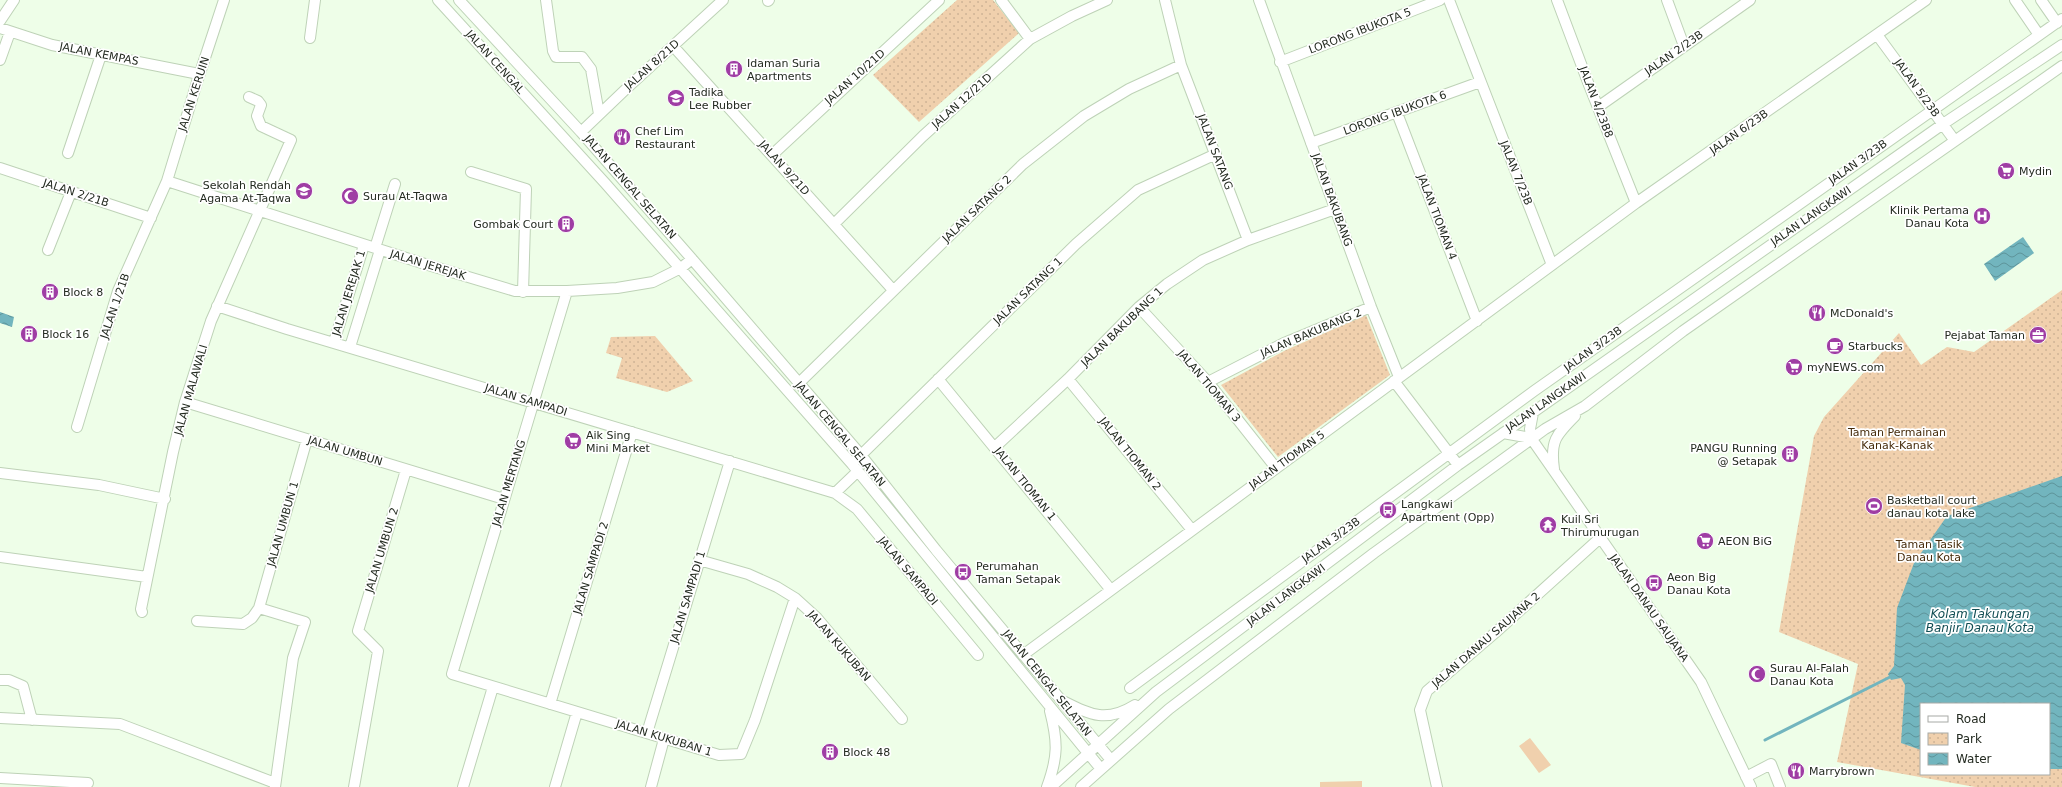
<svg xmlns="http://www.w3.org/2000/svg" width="2062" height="787" font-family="'DejaVu Sans',sans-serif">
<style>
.grass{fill:#f0d0ad}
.park{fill:url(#park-dots);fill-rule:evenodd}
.water{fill:url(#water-waves)}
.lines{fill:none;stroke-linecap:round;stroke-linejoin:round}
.stream{stroke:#72b5be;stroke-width:3}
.minor-casing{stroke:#bed2b7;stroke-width:12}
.minor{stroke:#fff;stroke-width:10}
.labels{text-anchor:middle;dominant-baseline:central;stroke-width:3.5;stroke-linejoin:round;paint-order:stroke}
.street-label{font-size:11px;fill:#242b21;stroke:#fff}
.poi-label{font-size:11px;fill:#242b21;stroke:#fff;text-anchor:start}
.park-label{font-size:11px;fill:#452b0b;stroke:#fff}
.water-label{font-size:12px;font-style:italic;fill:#114d53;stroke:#fff}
</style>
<defs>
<pattern id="park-dots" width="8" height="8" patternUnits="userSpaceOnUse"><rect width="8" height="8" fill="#f0d0ad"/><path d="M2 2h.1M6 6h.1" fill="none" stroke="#ceb395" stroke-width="1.8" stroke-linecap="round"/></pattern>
<pattern id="water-waves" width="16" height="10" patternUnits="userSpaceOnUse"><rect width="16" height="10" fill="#72b5be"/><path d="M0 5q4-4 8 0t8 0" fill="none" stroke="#5d939a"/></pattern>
</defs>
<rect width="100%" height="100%" fill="#eefee8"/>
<path class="grass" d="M1530 738 1551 765 1539 773 1519 746Z
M1362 781V787H1320V782Z"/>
<path class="park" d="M957 0H993L1019 33 919 122 873 75Z
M2062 290V787H1975L1837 762 1858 664 1779 632 1814 436 1824 417 1899 333 1921 365 1947 347 1974 352ZM1921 704H2049V774H1921Z
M1366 315 1390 375 1278 457 1221 385 1286 350Z
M655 336 693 381 667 392 616 378 622 358 606 353 611 337Z"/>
<path class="water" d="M2023 237 2034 253 1995 281 1984 264Z
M0 312 14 317 12 327 0 323Z
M2062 476V769H2049V704H1921V750L1901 743 1905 685 1901 678 1891 680 1888 674 1894 666 1897 608 1914 563 1947 516Z"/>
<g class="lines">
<path class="stream" d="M1765 740 1890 677"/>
<defs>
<path id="minor" d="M438 0 605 183 852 464 1101 769
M459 0 581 132 692 259 861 455 936 550 1111 760
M546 0 553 51 556 57H582L591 69 599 114
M1001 0 1030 39
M1165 0 1181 65 1248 240
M1259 0 1371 307 1399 377
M1449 0 1552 265
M1557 0 1589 85 1636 203
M1667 0 1684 46
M2015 0 2039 35
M2041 0 2057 23
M768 1 769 0
M0 21 14 0
M0 28 52 45 199 74
M1878 36 1955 141
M310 38 315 0
M673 46 893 290
M0 60 10 32
M1280 62 1440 0
M1598 107 1750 0
M1397 113 1477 321
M581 132 627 88 723 0
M1311 143 1480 82
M68 153 101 55
M772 155 939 0
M0 168 151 218
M471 172 526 189 523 292
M167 181 425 264 515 291H567L617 288 653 282 681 268 692 259
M834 224 923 136 1030 39 1072 16 1107 0
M375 248 395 184
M48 250 71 192
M567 291 452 674 719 755 741 754 755 720 795 598
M217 306 287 329 835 493 858 471
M1139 307 1208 382 1276 468
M334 342 364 245
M350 347 380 250
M938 379 1111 590
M1068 379 1192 530
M1394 381 1458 465
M1208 382 1284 343 1371 307
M798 384 1023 164 1084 116 1129 89 1181 65
M185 402 504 499
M1533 413 1530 429 1531 438 1701 682 1751 787
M77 427 118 291 167 181 198 79 224 0
M1503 433 1531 438
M995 447 1068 379 1139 307 1167 284 1203 260 1248 240 1335 209
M856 460 1076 244 1138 190 1216 154
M1554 469C1550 441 1556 435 1575 416
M0 473 99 485 165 499
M835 493 857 509 978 655
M0 557 147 577
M699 560 748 574 777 587 795 598 817 618 902 719
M259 608 305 622 293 658 275 787
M142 612 141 609 173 452 185 402 211 321 291 140 261 126 257 116 261 105 258 101 249 97
M197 621 243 624 252 618 259 608 307 439
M1023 655 1636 203 1926 0
M0 680H9L23 686 32 720
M1130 688 1534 391 2062 19
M1063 701C1091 715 1106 723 1135 705
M550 704 632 432
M0 718 120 724 275 783
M647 733 730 461
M1746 777 1771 764 1780 787
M0 778 88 783
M354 787 378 651 358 631 406 470
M463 787 493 687
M555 787 577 712
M651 787 664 739
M1047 787C1058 757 1058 742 1050 711
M1051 787 1156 692 1458 465 1943 124 2062 45
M1081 787 1169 709 1374 553 1545 429 1585 406 1683 331 2062 66
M1437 787 1420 710 1427 691 1496 632 1600 538"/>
</defs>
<use href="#minor" class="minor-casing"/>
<use href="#minor" class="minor"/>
</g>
<defs>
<symbol id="building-disc" viewBox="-11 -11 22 22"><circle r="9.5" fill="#9f3da4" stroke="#fff"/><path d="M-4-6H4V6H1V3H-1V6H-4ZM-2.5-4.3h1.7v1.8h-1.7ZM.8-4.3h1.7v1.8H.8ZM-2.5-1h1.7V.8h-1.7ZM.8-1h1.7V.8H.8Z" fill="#fff"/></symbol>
<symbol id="school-disc" viewBox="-11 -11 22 22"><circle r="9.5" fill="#9f3da4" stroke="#fff"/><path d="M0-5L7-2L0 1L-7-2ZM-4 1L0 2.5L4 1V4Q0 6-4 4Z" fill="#fff"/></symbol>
<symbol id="restaurant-disc" viewBox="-11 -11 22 22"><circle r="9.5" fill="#9f3da4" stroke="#fff"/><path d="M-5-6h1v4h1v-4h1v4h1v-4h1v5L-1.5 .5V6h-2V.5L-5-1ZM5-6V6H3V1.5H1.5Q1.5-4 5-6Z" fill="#fff"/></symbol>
<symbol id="supermarket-disc" viewBox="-11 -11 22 22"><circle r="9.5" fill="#9f3da4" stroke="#fff"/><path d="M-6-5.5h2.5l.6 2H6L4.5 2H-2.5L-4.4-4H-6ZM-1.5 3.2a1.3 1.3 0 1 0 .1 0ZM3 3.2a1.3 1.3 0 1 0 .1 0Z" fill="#fff"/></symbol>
<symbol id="mosque-disc" viewBox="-11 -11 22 22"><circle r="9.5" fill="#9f3da4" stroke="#fff"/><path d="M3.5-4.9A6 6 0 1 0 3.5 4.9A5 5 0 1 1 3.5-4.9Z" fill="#fff"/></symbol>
<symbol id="hospital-disc" viewBox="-11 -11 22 22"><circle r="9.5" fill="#9f3da4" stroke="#fff"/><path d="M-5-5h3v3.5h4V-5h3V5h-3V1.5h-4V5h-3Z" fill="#fff"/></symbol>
<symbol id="office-disc" viewBox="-11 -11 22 22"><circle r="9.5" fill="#9f3da4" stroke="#fff"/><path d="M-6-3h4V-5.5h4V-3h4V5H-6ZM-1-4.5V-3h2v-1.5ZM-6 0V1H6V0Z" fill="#fff"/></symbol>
<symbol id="cafe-disc" viewBox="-11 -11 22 22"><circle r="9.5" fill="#9f3da4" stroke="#fff"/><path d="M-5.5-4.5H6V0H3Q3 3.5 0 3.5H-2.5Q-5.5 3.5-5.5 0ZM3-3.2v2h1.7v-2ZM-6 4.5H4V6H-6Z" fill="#fff"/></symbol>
<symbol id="stadium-disc" viewBox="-11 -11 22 22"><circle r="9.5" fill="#9f3da4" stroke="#fff"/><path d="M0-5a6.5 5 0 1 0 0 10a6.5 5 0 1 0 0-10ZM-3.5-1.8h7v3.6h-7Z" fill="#fff"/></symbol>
<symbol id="bus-disc" viewBox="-11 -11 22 22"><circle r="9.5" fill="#9f3da4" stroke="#fff"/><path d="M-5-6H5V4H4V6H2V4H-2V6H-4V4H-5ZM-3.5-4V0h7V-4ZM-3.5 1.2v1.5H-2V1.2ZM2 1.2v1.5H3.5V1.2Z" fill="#fff"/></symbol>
<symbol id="temple-disc" viewBox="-11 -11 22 22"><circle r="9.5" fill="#9f3da4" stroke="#fff"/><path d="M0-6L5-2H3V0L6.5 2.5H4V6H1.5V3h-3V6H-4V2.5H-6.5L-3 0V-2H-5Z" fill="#fff"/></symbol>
</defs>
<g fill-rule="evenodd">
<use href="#building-disc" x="724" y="59" width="20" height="20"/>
<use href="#school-disc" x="666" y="88" width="20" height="20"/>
<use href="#restaurant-disc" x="612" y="127" width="20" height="20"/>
<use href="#supermarket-disc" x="1996" y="161" width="20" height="20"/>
<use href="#school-disc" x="294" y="181" width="20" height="20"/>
<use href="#mosque-disc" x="340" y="186" width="20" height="20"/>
<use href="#hospital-disc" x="1972" y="206" width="20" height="20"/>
<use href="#building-disc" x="556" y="214" width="20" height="20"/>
<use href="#building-disc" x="40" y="282" width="20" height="20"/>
<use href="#restaurant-disc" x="1807" y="303" width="20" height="20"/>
<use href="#building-disc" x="19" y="324" width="20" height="20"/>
<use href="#office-disc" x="2028" y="325" width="20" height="20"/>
<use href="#cafe-disc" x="1825" y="336" width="20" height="20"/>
<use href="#supermarket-disc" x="1784" y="357" width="20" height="20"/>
<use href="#supermarket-disc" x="563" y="431" width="20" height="20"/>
<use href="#building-disc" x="1780" y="444" width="20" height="20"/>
<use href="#stadium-disc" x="1864" y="496" width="20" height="20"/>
<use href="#bus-disc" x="1378" y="500" width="20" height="20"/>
<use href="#temple-disc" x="1538" y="515" width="20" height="20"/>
<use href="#supermarket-disc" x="1695" y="531" width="20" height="20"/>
<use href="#bus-disc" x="953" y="562" width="20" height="20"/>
<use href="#bus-disc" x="1644" y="573" width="20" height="20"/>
<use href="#mosque-disc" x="1747" y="664" width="20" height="20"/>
<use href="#building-disc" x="820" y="742" width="20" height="20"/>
<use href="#restaurant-disc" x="1786" y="761" width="20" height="20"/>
</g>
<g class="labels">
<g class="street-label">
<text transform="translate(1360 31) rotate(-21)">LORONG IBUKOTA 5</text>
<text transform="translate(1674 53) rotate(-35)">JALAN 2/23B</text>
<text transform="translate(99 54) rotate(11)">JALAN KEMPAS</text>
<text transform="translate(495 62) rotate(48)">JALAN CENGAL</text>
<text transform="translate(652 65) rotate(-42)">JALAN 8/21D</text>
<text transform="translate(855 77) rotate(-42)">JALAN 10/21D</text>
<text transform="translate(1917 88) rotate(54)">JALAN 5/23B</text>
<text transform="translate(194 94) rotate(-72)">JALAN KERUIN</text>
<text transform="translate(962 101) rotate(-42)">JALAN 12/21D</text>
<text transform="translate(1596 102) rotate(69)">JALAN 4/23B8</text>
<text transform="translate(1395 113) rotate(-20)">LORONG IBUKOTA 6</text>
<text transform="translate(1739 132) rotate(-35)">JALAN 6/23B</text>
<text transform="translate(1215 152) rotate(69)">JALAN SATANG</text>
<text transform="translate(1858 162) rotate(-35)">JALAN 3/23B</text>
<text transform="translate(784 168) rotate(48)">JALAN 9/21D</text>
<text transform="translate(1516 173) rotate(68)">JALAN 7/23B</text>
<text transform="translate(630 187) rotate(49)">JALAN CENGAL SELATAN</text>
<text transform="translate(76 193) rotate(18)">JALAN 2/21B</text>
<text transform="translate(1332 200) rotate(70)">JALAN BAKUBANG</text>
<text transform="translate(977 209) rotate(-44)">JALAN SATANG 2</text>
<text transform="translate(1811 216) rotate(-35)">JALAN LANGKAWI</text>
<text transform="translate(1437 217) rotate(69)">JALAN TIOMAN 4</text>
<text transform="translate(428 265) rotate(17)">JALAN JEREJAK</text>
<text transform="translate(1028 291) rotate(-44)">JALAN SATANG 1</text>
<text transform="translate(349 293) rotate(-73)">JALAN JEREJAK 1</text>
<text transform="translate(115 306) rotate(-71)">JALAN 1/21B</text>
<text transform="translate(1122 327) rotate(-44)">JALAN BAKUBANG 1</text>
<text transform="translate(1311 333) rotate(-23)">JALAN BAKUBANG 2</text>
<text transform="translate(1593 349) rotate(-36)">JALAN 3/23B</text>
<text transform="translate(1209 386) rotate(50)">JALAN TIOMAN 3</text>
<text transform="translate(191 390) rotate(-74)">JALAN MALAWALI</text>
<text transform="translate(526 400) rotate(17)">JALAN SAMPADI</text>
<text transform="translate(1546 402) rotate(-35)">JALAN LANGKAWI</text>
<text transform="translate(840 434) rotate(50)">JALAN CENGAL SELATAN</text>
<text transform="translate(345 451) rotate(17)">JALAN UMBUN</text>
<text transform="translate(1130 454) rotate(51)">JALAN TIOMAN 2</text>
<text transform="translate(1287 460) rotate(-36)">JALAN TIOMAN 5</text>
<text transform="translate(509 483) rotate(-73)">JALAN MERTANG</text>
<text transform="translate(1025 484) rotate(51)">JALAN TIOMAN 1</text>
<text transform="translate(283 524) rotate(-74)">JALAN UMBUN 1</text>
<text transform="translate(1331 540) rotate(-36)">JALAN 3/23B</text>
<text transform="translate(382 550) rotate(-73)">JALAN UMBUN 2</text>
<text transform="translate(591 568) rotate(-73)">JALAN SAMPADI 2</text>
<text transform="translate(908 571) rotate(50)">JALAN SAMPADI</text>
<text transform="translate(1286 595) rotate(-37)">JALAN LANGKAWI</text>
<text transform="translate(688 597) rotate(-73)">JALAN SAMPADI 1</text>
<text transform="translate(1649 608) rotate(55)">JALAN DANAU SAUJANA</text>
<text transform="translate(1486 640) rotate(-41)">JALAN DANAU SAUJANA 2</text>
<text transform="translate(839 646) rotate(49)">JALAN KUKUBAN</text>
<text transform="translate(1047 683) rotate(51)">JALAN CENGAL SELATAN</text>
<text transform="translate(664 738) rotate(17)">JALAN KUKUBAN 1</text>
</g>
<g class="poi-label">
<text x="747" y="63">Idaman Suria<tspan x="747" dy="13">Apartments</tspan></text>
<text x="689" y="92">Tadika<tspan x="689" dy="13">Lee Rubber</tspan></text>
<text x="635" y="131">Chef Lim<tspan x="635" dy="13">Restaurant</tspan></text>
<text x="2019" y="171">Mydin</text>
<text x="291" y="185" text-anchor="end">Sekolah Rendah<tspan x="291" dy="13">Agama At-Taqwa</tspan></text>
<text x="363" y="196">Surau At-Taqwa</text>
<text x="1969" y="210" text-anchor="end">Klinik Pertama<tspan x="1969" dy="13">Danau Kota</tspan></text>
<text x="553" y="224" text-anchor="end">Gombak Court</text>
<text x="63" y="292">Block 8</text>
<text x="1830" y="313">McDonald's</text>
<text x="42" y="334">Block 16</text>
<text x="2025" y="335" text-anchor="end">Pejabat Taman</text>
<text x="1848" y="346">Starbucks</text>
<text x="1807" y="367">myNEWS.com</text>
<text x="586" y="435">Aik Sing<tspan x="586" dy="13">Mini Market</tspan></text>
<text x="1777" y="448" text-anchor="end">PANGU Running<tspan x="1777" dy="13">@ Setapak</tspan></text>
<text x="1887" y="500">Basketball court<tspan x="1887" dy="13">danau kota lake</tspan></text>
<text x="1401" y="504">Langkawi<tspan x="1401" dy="13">Apartment (Opp)</tspan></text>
<text x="1561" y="519">Kuil Sri<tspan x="1561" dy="13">Thirumurugan</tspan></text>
<text x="1718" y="541">AEON BiG</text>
<text x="976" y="566">Perumahan<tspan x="976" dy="13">Taman Setapak</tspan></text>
<text x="1667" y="577">Aeon Big<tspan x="1667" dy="13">Danau Kota</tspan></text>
<text x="1770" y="668">Surau Al-Falah<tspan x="1770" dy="13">Danau Kota</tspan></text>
<text x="843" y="752">Block 48</text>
<text x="1809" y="771">Marrybrown</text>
</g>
<g class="park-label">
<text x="1897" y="432">Taman Permainan<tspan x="1897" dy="13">Kanak-Kanak</tspan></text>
<text x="1929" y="544">Taman Tasik<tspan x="1929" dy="13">Danau Kota</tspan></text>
</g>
<g class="water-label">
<text x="1980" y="614">Kolam Takungan<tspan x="1980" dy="14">Banjir Danau Kota</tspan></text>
</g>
</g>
<rect x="1920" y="703" width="130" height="72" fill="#ffffff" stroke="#a7aaa6"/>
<rect x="1928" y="716" width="20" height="6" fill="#ffffff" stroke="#a7aaa6"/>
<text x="1956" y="723" font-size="12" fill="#242b21">Road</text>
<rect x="1928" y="733" width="20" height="12" fill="url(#park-dots)" stroke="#a7aaa6"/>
<text x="1956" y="743" font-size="12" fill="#242b21">Park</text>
<rect x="1928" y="753" width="20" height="12" fill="url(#water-waves)" stroke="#a7aaa6"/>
<text x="1956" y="763" font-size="12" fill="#242b21">Water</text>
</svg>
